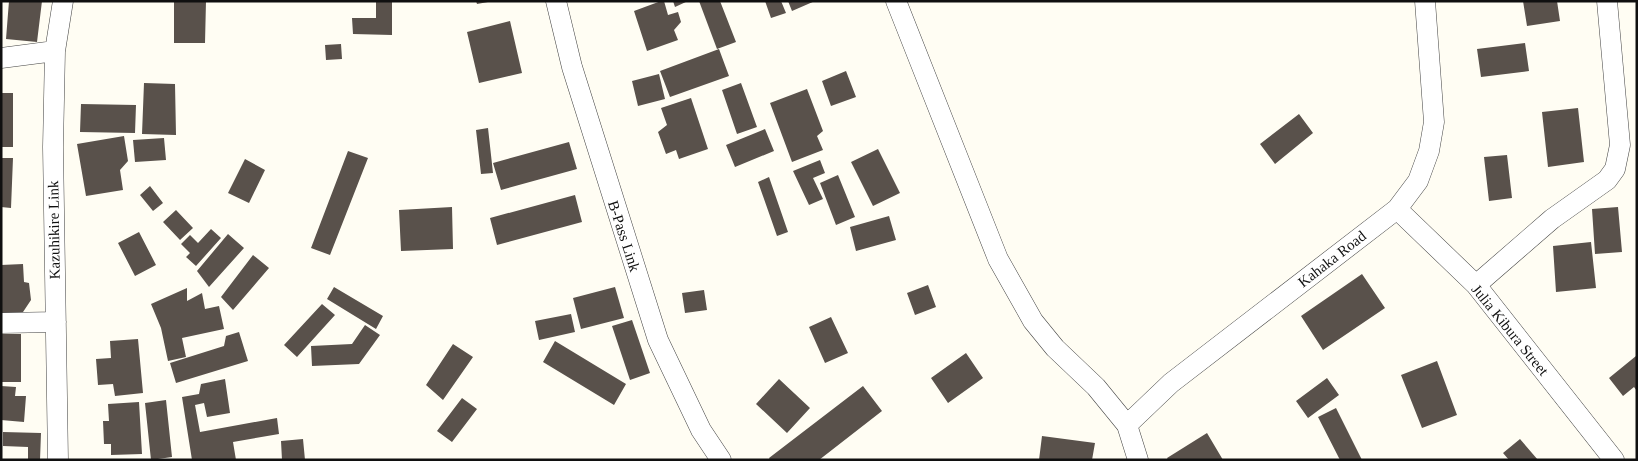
<svg xmlns="http://www.w3.org/2000/svg" width="1638" height="461" font-family="Georgia,serif">
<style>
.building{fill:#59514b}
.lines{fill:none;stroke-linecap:round;stroke-linejoin:round}
.street-casing{stroke:#434343;stroke-width:21}
.street{stroke:#fff;stroke-width:20}
.labels{text-anchor:middle;dominant-baseline:central;stroke-width:5;stroke-linejoin:round;paint-order:stroke}
.street-label{font-size:15px;fill:#101010;stroke:#fff}
</style>
<rect width="100%" height="100%" fill="#fffdf3"/>
<path class="building" d="M9 1H42L37 42 6 39Z
M174 1H206L205 43H174Z
M376 1H392V35L353 34 352 18H376Z
M476 1H488V2L477 4Z
M661 1H664L668 15 678 12 681 22 674 30 678 40 647 51 634 11Z
M673 1H688L675 7Z
M699 1H720L736 42 717 49Z
M765 1H781L786 13 771 18Z
M788 1H815L792 11Z
M1523 1H1557L1560 21 1527 26Z
M510 21 522 73 479 83 467 32Z
M1525 43 1529 71 1481 77 1477 49Z
M341 44 342 59 326 60 325 45Z
M719 49 729 76 670 97 660 71Z
M846 71 856 97 831 106 822 81Z
M659 74 665 99 638 106 632 81Z
M144 83 175 84 176 135 142 134Z
M741 83 757 127 737 134 722 90Z
M807 89 823 131 817 136 823 150 792 162 770 103Z
M1 93H13V147H1Z
M691 98 708 149 679 159 676 150 666 154 658 132 667 125 661 108Z
M81 104 136 105 135 133 80 132Z
M1578 108 1584 162 1548 167 1542 112Z
M1299 114 1313 133 1275 164 1260 144Z
M488 128 493 173 481 174 476 130Z
M765 129 774 151 735 167 726 145Z
M124 136 128 161 120 170 123 190 86 196 77 144Z
M164 138 166 160 135 162 133 140Z
M569 142 577 169 501 190 493 163Z
M878 149 900 193 873 206 851 162Z
M348 151 368 158 330 255 311 248Z
M1507 155 1512 198 1489 201 1484 157Z
M1 158H13L11 208 1 207Z
M245 159 265 170 249 203 228 193Z
M820 160 825 173 813 178 823 199 809 205 793 171Z
M838 175 855 217 836 225 820 183Z
M769 177 788 232 777 236 758 182Z
M150 186 163 203 153 211 140 195Z
M575 195 582 222 497 245 490 218Z
M452 207 453 249 401 251 399 210Z
M1618 207 1622 252 1595 254 1592 209Z
M176 210 193 228 180 240 163 222Z
M889 216 896 240 856 251 850 227Z
M211 229 221 238 196 266 186 257 190 253 181 244 190 235 198 243Z
M139 232 156 265 135 276 118 243Z
M228 234 244 248 209 287 197 271Z
M1591 242 1596 288 1556 292 1553 246Z
M253 255 269 268 233 310 221 297Z
M23 264 24 282 29 283 31 300 21 315 1 316V265Z
M1362 274 1385 308 1323 350 1301 316Z
M928 285 936 307 915 315 907 293Z
M334 287 383 316 376 329 327 299Z
M615 287 624 318 581 329 573 298Z
M187 288V301L202 293 205 309 219 306 224 329 182 338 186 357 168 361 161 328 151 304Z
M704 290 707 310 685 313 682 293Z
M322 304 335 315 297 357 284 345Z
M571 314 575 332 539 340 535 321Z
M831 317 848 353 825 363 809 327Z
M632 320 650 373 630 380 612 326Z
M365 325 380 335 359 364 312 366 311 346 352 344Z
M239 332 248 361 176 383 170 363 224 346 226 336Z
M1 334H21V382H1Z
M138 339 143 393 115 396 113 384 98 385 96 359 111 358 110 341Z
M555 341 626 384 614 405 543 362Z
M453 344 473 357 443 400 426 385Z
M966 353 983 378 948 403 931 378Z
M1636 356 1637 391 1634 387 1623 396 1609 378Z
M1437 361 1457 415 1422 428 1401 375Z
M1327 378 1339 395 1308 418 1296 401Z
M225 379 230 413 207 417 204 403 195 405 200 432 277 418 279 434 233 442 236 460H192L182 397 199 394 201 384Z
M779 379 810 408 787 433 756 404Z
M1 386 16 387 15 396H26L24 422 1 420Z
M863 386 882 411 819 460H770L769 458Z
M462 398 477 409 452 442 437 431Z
M166 400 172 457 151 460 145 403Z
M139 402 142 454 111 455V444H104L103 421H109L108 404Z
M1336 408 1362 460H1340L1318 417Z
M3 432 41 433 40 460H28V447L3 446Z
M1207 433 1223 460H1168L1167 458Z
M1042 436 1095 443 1092 460H1039Z
M303 439 305 460H282L281 441Z
M1520 439 1538 460H1509L1503 453Z"/>
<g class="lines">
<defs>
<path id="street" d="M556 1 572 67 658 340 701 430 721 460
M896 1 998 259 1033 321 1055 348 1096 387 1127 425
M1 58 55 51
M1397 209 1476 285 1614 460
M1476 285 1552 219 1607 180 1615 169 1620 145 1607 1
M1 323 56 322
M58 460 53 147 55 51 63 1
M1138 460 1127 425 1171 383 1397 209 1418 181 1429 151 1434 122 1425 1"/>
</defs>
<use href="#street" class="street-casing"/>
<use href="#street" class="street"/>
</g>
<g class="labels">
<g class="street-label">
<text transform="translate(54 230) rotate(-91)">Kazuhikire Link</text>
<text transform="translate(624 236) rotate(72)">B-Pass Link</text>
<text transform="translate(1332 259) rotate(-38)">Kahaka Road</text>
<text transform="translate(1510 330) rotate(51)">Julia Kibura Street</text>
</g>
</g>
<rect width="1638" height="461" fill="none" stroke="#101010" stroke-width="5"/>
</svg>
